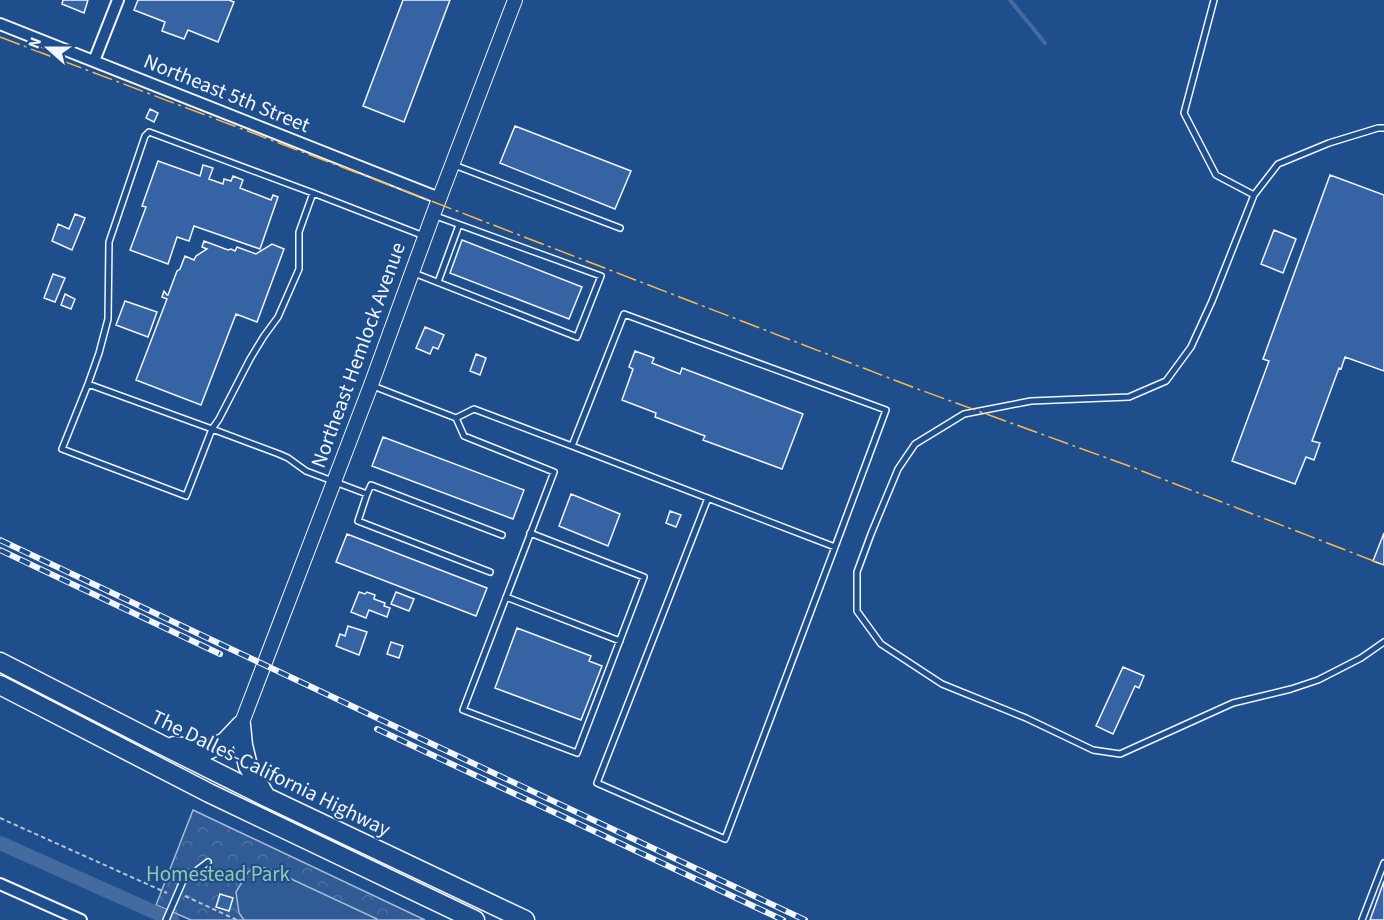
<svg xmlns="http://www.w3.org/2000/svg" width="1384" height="920" font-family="'Source Sans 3',sans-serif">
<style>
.forest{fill:url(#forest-crowns);stroke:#a8bbd7;stroke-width:1.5}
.built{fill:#305b95;stroke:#a8bbd7;stroke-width:1.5}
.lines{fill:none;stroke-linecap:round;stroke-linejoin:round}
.stream{stroke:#446ba0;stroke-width:4}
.canal{stroke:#446ba0;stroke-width:14}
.building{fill:#3563a3;stroke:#f2f6ff;stroke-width:1.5}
.service-casing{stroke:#f2f6ff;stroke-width:8}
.minor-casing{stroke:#f2f6ff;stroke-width:14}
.tertiary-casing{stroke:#f2f6ff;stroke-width:16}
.trunk-casing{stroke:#f2f6ff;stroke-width:21}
.path{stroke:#b3c4dc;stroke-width:2;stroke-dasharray:4.5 3;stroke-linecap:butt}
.service{stroke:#1f4e8c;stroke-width:5}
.minor{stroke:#1f4e8c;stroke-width:10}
.tertiary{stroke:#1f4e8c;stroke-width:14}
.trunk{stroke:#1f4e8c;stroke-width:18}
.rail-casing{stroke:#f2f6ff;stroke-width:6}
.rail{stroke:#1f4e8c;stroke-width:4;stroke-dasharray:11;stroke-linecap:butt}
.power{stroke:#ffb74d;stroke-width:1.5;stroke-dasharray:21 4.5 3 4.5;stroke-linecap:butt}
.labels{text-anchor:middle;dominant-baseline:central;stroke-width:4.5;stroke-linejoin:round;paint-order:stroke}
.street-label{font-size:21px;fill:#f2f6ff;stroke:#1f4e8c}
.park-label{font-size:21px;fill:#97c8a6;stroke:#1f4e8c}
</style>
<defs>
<pattern id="forest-crowns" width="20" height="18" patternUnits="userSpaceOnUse" patternTransform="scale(1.5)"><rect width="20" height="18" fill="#305b95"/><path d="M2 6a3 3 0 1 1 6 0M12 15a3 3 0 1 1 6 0" fill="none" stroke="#4e73a5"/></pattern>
</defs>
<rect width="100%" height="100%" fill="#1f4e8c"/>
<path class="forest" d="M193 810 425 920H191L156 905Z"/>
<path class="built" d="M257 866 272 870 377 919V920H244L239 913 236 892 248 872Z"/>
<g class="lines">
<path class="stream" d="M1010 0 1045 43"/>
<path class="canal" d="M0 843 172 920"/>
</g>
<path class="building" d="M63 0H88L84 13 62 4Z
M138 0H229L234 2 218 42 188 30 184 39 162 31 165 22 134 10Z
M403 0H450L404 122 363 106Z
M150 109 158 113 154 122 146 118Z
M515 126 631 171 615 209 500 163Z
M158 161 200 176 203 165 213 168 209 179 223 184 224 179 231 181 233 176 243 180 240 188 271 200 273 195 278 197 260 249 194 226 189 241 177 237 168 264 130 250 146 207 142 206Z
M1330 175 1384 195V371L1345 357 1341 369 1339 368 1312 441 1320 443 1314 460 1306 457 1295 484 1232 461 1269 361 1263 359Z
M75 214 85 218 72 250 52 241 58 224 69 229Z
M1274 230 1296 239 1283 273 1261 264Z
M462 240 582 287 569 319 450 273Z
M204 241 228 250 231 249 235 251 237 247 256 254 272 244 284 249 257 322 236 314 201 405 136 380 167 299 162 297 164 291 167 295H168L177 271 180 269 185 256 194 260 196 256 207 249 202 247Z
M53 274 65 278 55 302 44 298Z
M65 294 75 299 71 309 61 305Z
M125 301 157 312 148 337 116 325Z
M425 327 444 335 438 349 433 347 430 354 416 348Z
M635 351 654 358 652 363 680 374 682 368 803 414 782 469 703 440 705 436 655 417 656 413 622 400 633 369 629 367Z
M476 354 486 358 480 375 470 371Z
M383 437 524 490 513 519 372 466Z
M571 494 620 514 608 546 559 526Z
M670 511 681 515 676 527 666 523Z
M1384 533V565L1373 561Z
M347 534 487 588 476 616 336 562Z
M359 592 365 594 367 592 375 595 374 599 385 603 384 606 390 608 387 617 369 610 366 618 351 612Z
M396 592 414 599 409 611 391 604Z
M348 626 367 632 359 655 336 646 340 634 345 636Z
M517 628 591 656 589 661 602 666 581 720 495 688Z
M391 642 403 646 399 658 387 654Z
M1123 667 1144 676 1139 688 1135 686 1113 734 1096 726Z
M1384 881V920H1370Z
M220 894 233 898 229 911 216 907Z"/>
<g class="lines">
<defs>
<path id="service" d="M1214 0 1184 113 1216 175 1254 195
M1384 128H1378L1329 143 1278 164 1254 195 1212 301 1191 347 1166 381 1129 397 1031 401 964 414 915 444 898 469 871 534 857 572V611L881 644 942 684 1026 718 1093 750 1120 754 1233 703 1291 689 1318 680 1361 658 1384 642
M454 165 620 228
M424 236 313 193 299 232V269L278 317 264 336 250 359 219 419 212 429 279 454 288 458 306 471 367 494 371 485 502 535
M414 273 577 337 601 276 433 215
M438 282 459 225
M88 384 62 449 186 496 212 429 88 384 99 353 108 319 109 242 145 136 149 132 313 193
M373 386 456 418 474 409 572 446 624 314 886 410 835 547 572 446
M456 418 464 436 554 472 463 710 577 753 644 577 530 533
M367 494 358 521 490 572
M708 498 597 783 725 839 835 547
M506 597 620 641
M166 920 183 881 208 862
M1362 920 1384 863"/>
<path id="minor" d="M0 24 439 198
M94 61 118 0
M0 884 81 920"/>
<path id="tertiary" d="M241 725 371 385 433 215 515 0"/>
<path id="trunk" d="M0 662 160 744 266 797 525 920
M0 685 209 793 475 920
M241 725 243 745 248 766 266 797
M174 746 208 750 225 742 241 725"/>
</defs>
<use href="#service" class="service-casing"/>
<use href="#minor" class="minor-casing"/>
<use href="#tertiary" class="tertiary-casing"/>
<use href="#trunk" class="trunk-casing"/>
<path class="path" d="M0 818 167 893
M185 896 237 920"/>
<use href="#service" class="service"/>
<use href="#minor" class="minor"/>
<use href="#tertiary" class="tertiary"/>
<use href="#trunk" class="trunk"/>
<defs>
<path id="rail" d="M0 540 805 920
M0 550 220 654
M377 729 783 920"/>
</defs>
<use href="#rail" class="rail-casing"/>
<use href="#rail" class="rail"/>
<path class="power" d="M0 37 413 194 915 388 1129 466 1384 565"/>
</g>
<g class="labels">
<g class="street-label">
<text transform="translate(227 93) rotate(22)">Northeast 5th Street</text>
<text transform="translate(358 355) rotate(-70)">Northeast Hemlock Avenue</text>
<text transform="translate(271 773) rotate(26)">The Dalles-California Highway</text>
</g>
<g class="park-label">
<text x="218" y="874">Homestead Park</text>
</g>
</g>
<g transform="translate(48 48) rotate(291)" stroke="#1f4e8c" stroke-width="4.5" paint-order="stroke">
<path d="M0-4.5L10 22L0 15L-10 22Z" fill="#f2f6ff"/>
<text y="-9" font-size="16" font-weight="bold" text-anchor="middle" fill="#f2f6ff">N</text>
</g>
</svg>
